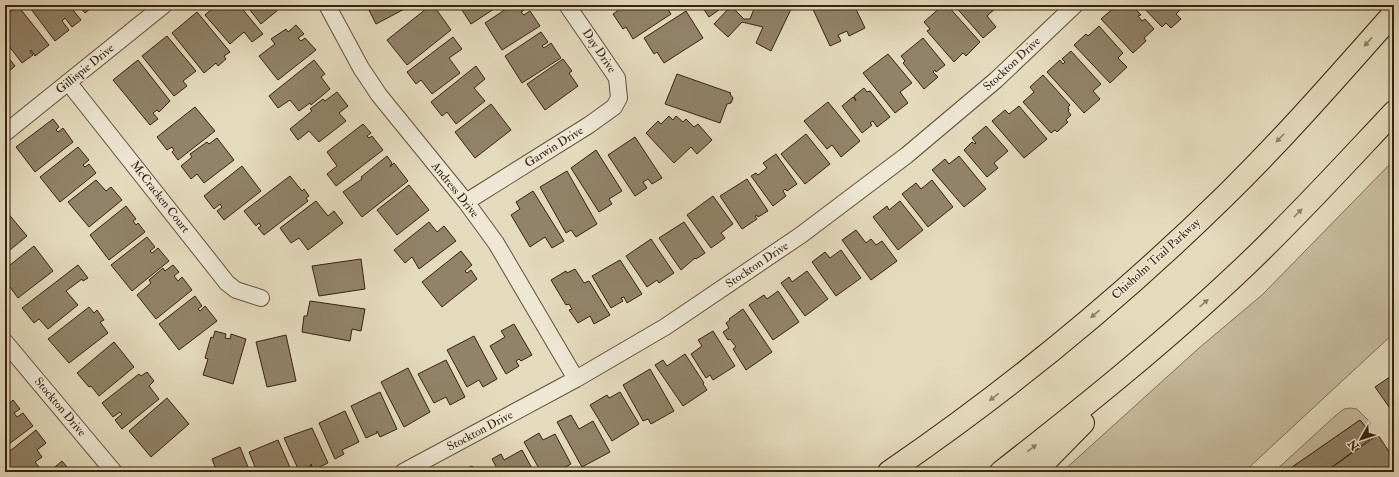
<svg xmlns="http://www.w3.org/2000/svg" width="1399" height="477" font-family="'IM FELL Double Pica',serif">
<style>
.green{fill:#c7bb9f;stroke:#7f6f57}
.building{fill:#918269;stroke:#37230f}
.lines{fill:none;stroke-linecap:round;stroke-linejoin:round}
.minor-casing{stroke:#62513a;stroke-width:18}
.motorway-casing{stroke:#37230f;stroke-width:24}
.minor{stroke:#ede7d4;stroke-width:16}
.motorway{stroke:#e4dabd;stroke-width:22}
.oneway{fill:#8e7e66}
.labels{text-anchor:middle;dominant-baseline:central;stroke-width:3;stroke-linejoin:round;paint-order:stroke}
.street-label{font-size:12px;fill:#37230f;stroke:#ede7d4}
</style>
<rect width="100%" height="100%" fill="#e4dabd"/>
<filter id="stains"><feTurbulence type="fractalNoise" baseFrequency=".005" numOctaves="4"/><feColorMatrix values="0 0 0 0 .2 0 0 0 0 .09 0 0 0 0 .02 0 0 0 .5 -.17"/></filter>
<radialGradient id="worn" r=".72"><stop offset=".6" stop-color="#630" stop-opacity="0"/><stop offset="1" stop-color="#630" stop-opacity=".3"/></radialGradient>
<path class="green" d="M1394 160V333L1244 472H1062L1199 348 1262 295Z
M1350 408 1357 409 1370 422 1369 431 1360 420 1285 472H1274L1335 416 1344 409Z"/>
<path class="building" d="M28 5H69L81 20 72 27 65 18 62 21 69 30 55 41Z
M78 5H95L85 13Z
M213 5H239L263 34 252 42 244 32 230 44 205 15 214 7Z
M246 5H284L261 24Z
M377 5H412L376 24 369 10Z
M431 5 434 6 451 30 407 65 387 40Z
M464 5H500L471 24 460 7Z
M512 5H525L527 8 521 12 524 15 530 11 540 26 502 50 485 23Z
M626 5H665L671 14 633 39 626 27 623 29 613 14Z
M701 5H722L723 7 709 17Z
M752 5H793L771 51 756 43 763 27 742 22 728 37 714 24 731 6 744 19H750L754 9 751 7Z
M811 5H854L865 28 849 36 847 31 838 35 841 41 830 46Z
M943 5H947L980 42 966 56 963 53 954 62 927 31 930 29 924 22Z
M954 5H996L998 6 987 16 996 27 983 38Z
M1117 5H1132L1141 15 1138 16 1142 21 1145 19 1154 29 1144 38 1146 41 1133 53 1101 19Z
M1141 5H1185L1176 14 1181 19 1171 28 1166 23 1162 27Z
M18 6 49 45 35 56 31 50 30 51 33 55 22 63 5 41V16Z
M686 11 703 38 664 63 657 52 654 54 644 38Z
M197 12 230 52 224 56 226 59 218 66 216 63 204 73 172 33Z
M296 25 304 34 298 38 301 41 305 38 316 50 278 80 259 56 275 44 271 39 286 29 288 32Z
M1099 26 1123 53 1118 58 1127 67 1110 83 1074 45 1086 34 1088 36Z
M541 32 548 42 542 46 544 48 551 43 561 58 522 83 505 56Z
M167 36 196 71 183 81 187 86 174 96 142 56Z
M453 37 462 49 449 58 460 73 432 94 421 80 416 84 407 72Z
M923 38 945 65 936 72 935 70 933 72 938 77 924 89 903 63 905 61 901 56Z
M1071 51 1101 84 1093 91 1100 99 1084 113 1047 72 1060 60 1063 64 1065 62 1062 59Z
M5 53 15 66 7 73 10 77 5 81Z
M888 54 912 83 900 92 908 103 895 113 863 73Z
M563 59 572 71 569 73 578 86 545 110 527 84Z
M138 60 170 101 159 112 157 110 153 113 158 119 150 125 113 80Z
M314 60 325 74 321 77 330 89 311 105 310 103 299 111 290 100 278 108 269 96Z
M476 66 485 79 474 88 485 101 456 124 447 112 442 116 431 102Z
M677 74 731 93 730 94 733 98 731 103 727 104 720 123 665 104Z
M1043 75 1070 105 1068 107 1069 110 1068 111 1071 115 1066 120 1068 122 1057 132 1055 130 1051 133 1023 102 1034 92 1030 87Z
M864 88 867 92 870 91 890 117 877 127 873 121 870 123 872 125 862 133 842 106 853 97 856 101 854 96Z
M337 92 348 106 339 113 346 121 319 142 309 131 298 140 290 129 312 111 310 109 323 99 325 101Z
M828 102 860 141 841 157 832 145 827 149 804 121Z
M491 104 511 130 475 158 455 132Z
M1019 106 1047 139 1024 158 992 121 1005 110 1009 114Z
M195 107 215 131 178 160 172 152 174 150 172 147 167 150 157 137Z
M669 116 673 120 676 116 683 122 686 119 694 127 698 124 712 140 697 154 691 147 674 163 646 133 658 121 661 124Z
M53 119 59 127 56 130 58 132 63 128 73 142 35 172 16 147Z
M363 124 371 133 367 136 369 138 372 136 383 150 336 186 327 174 337 166 327 152Z
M986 126 1008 151 994 163 998 168 987 177 964 150 972 142 975 144 976 143 972 138Z
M806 134 830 164 805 184 781 154Z
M635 137 662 178 652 184 648 179 643 182 647 188 635 196 608 155Z
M217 138 234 160 204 183 197 174 191 179 181 166 192 157 190 154 207 142 209 144Z
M78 147 89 160 83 165 85 167 89 164 96 173 60 202 40 177Z
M596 150 622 191 609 199 612 204 599 212 571 168Z
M776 154 797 184 787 191 785 189 783 191 786 196 773 206 751 176 756 173 758 175 767 168 763 163Z
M387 156 392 163 390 167 394 163 408 181 362 217 343 192 362 179 361 177Z
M959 156 986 189 964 207 932 170 945 159 949 164Z
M242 166 261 191 224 220 217 211 222 207 220 204 214 209 204 196Z
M567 171 597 224 576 237 571 230 566 233 540 187Z
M290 176 302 191 304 189 309 196 306 198 308 201 264 235 258 228 261 226 259 223 256 226 244 211Z
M747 179 768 211 758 217 757 215 755 216 757 219 742 229 720 196Z
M96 180 106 191 111 187 122 200 89 227 68 202Z
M932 180 953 207 928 227 902 194 916 183 921 189Z
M409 185 429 210 397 235 377 210Z
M533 191 564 241 552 248 545 237 530 247 511 215 520 209 516 202Z
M713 196 733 224 721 233 725 238 711 248 687 215Z
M316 201 328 216 334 211 343 223 308 250 299 238 291 243 280 228Z
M900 201 923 230 898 250 873 217 887 206 889 210Z
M126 206 136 219 133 221 136 225 138 223 145 232 109 260 90 235Z
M6 211 27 236 5 254V212Z
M429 222 437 232 444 226 456 241 419 269 412 257 405 263 394 250Z
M684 222 705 253 696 259 695 258 681 270 659 238Z
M856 230 866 243 871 239 876 245 882 241 897 261 871 280 842 240Z
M147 237 155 247 150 251 152 253 158 248 169 261 132 291 111 265Z
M651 239 674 273 659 283 657 280 647 287 626 256Z
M34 246 53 271 18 298 10 287 6 289 5 288V269Z
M841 250 861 278 836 296 812 262 825 252 830 258Z
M461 251 472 265 465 271 467 273 471 270 477 279 442 307 422 282Z
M361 259 365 289 319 296 312 266Z
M620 260 642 294 627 303 624 297 621 298 623 301 611 308 592 276Z
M78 265 88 278 83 281 82 279 66 291 78 305 48 329 39 319 34 323 22 308Z
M173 265 179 272 174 276 178 281 182 277 192 290 156 319 137 295 151 283 149 280 163 268 165 271Z
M575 269 584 283 589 281 610 315 594 324 590 316 578 323 569 310 572 309 569 304 566 305 551 280 566 271 567 273Z
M807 271 828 299 805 316 781 283 789 277 792 282Z
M778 291 799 322 773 340 749 305 764 295 767 299Z
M195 296 202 306 198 309 200 311 205 306 217 321 179 350 159 324Z
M310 301 365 309 361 331 352 329 350 341 302 332 304 316H307Z
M89 307 94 313 97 310 104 320 100 322 108 333 69 363 48 339Z
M743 309 772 352 746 370 733 349 736 347 730 339 728 340 723 332 729 328 726 323 730 320 729 319Z
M514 324 532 355 521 361 519 359 516 361 519 366 506 374 490 346 505 337 501 331Z
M215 331 226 334 225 338 230 339 231 334 246 339 233 384 203 375 208 359 205 358 211 337 213 338Z
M713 331 735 366 713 380 710 375 706 378 691 354 702 346 698 340Z
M286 335 296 381 267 387 256 342Z
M474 336 497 379 483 387 479 380 467 387 447 350Z
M114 342 134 367 99 396 91 386 89 387 77 373Z
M685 354 704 383 703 384 707 390 683 406 655 365 663 360 667 366Z
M446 360 465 397 450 405 446 397 434 403 418 374Z
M408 368 430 412 404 427 381 382Z
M650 369 674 411 651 424 648 419 643 421 623 385Z
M147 372 154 381 149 386 159 399 122 429 115 420 122 414 120 412 113 417 102 403 139 374 141 376Z
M1394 374V414L1375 387Z
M380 392 397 429 380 437 377 431V433L366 438 351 406Z
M620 392 639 424 612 441 590 405 607 395 609 398Z
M167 398 189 424 151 457 129 431Z
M13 400 20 409 14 413 17 417 23 413 33 426 5 447V407Z
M345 411 359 442 342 450 344 454 335 459 319 423Z
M571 415 579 429 593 421 610 452 582 467 557 422Z
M1360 420 1373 437 1325 472H1285Z
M312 428 328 463 313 470 311 464 310 467 299 471 284 438Z
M36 430 46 443 37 450 42 457 35 462 40 468 34 472H5V455Z
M539 433 543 440 555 434 571 464 556 472H541L524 442Z
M1378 435 1394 459V472H1325Z
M278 440 292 472H257L249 452Z
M240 447 250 472H217L212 459Z
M522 450 534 472H499L492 459 501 454 504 460Z
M62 461 71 472H49Z
M472 466 475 472H460Z"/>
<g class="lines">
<defs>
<path id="minor" d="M327 5 361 68 379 95 466 202 496 243 576 379
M68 82 227 283 236 290 261 298
M5 133 164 5
M466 202 589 125 614 107 619 98 617 78 567 5
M5 342 114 472
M403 472 576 379 665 327 801 235 907 155 996 80 1075 5"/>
<path id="motorway" d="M889 472C1009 390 1122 297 1226 195 1285 137 1339 75 1394 13
M1001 472C1084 407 1166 341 1242 269 1295 219 1344 165 1394 112
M1035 472 1083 423"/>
</defs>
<use href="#minor" class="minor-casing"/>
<use href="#motorway" class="motorway-casing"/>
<use href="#minor" class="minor"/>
<use href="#motorway" class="motorway"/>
</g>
<defs><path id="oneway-solid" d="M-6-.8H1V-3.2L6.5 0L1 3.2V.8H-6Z"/></defs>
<g class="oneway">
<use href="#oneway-solid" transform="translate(1368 42) rotate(132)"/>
<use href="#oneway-solid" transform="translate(1280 138) rotate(134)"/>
<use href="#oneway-solid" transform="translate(1298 213) rotate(-46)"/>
<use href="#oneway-solid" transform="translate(1204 303) rotate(-42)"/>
<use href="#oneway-solid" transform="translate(1095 314) rotate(140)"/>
<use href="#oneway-solid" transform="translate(994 397) rotate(143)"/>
<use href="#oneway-solid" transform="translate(1032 448) rotate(-38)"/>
</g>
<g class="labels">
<g class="street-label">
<text transform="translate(599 51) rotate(56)">Day Drive</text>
<text transform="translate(1012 64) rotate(-43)">Stockton Drive</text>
<text transform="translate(85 69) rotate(-39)">Gillispie Drive</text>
<text transform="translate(554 147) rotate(-32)">Garwin Drive</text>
<text transform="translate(455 190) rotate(51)">Andress Drive</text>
<text transform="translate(160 197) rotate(52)">McCracken Court</text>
<text transform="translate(1156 259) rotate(-42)">Chisholm Trail Parkway</text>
<text transform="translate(757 265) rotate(-34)">Stockton Drive</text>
<text transform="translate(60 407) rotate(50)">Stockton Drive</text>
<text transform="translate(480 431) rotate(-28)">Stockton Drive</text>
</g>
</g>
<rect width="1399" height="477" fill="none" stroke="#e4dabd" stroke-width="20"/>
<rect x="6" y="6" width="1387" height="465" fill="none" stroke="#37230f" stroke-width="2"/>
<rect x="10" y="10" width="1379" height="457" fill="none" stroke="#37230f"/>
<g transform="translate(1361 439) rotate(231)" stroke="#ede7d4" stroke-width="3" paint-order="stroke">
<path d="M0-3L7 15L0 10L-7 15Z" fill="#37230f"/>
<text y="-6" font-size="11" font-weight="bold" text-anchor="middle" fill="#37230f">N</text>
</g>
<rect width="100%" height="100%" filter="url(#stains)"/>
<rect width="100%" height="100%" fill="url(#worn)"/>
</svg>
